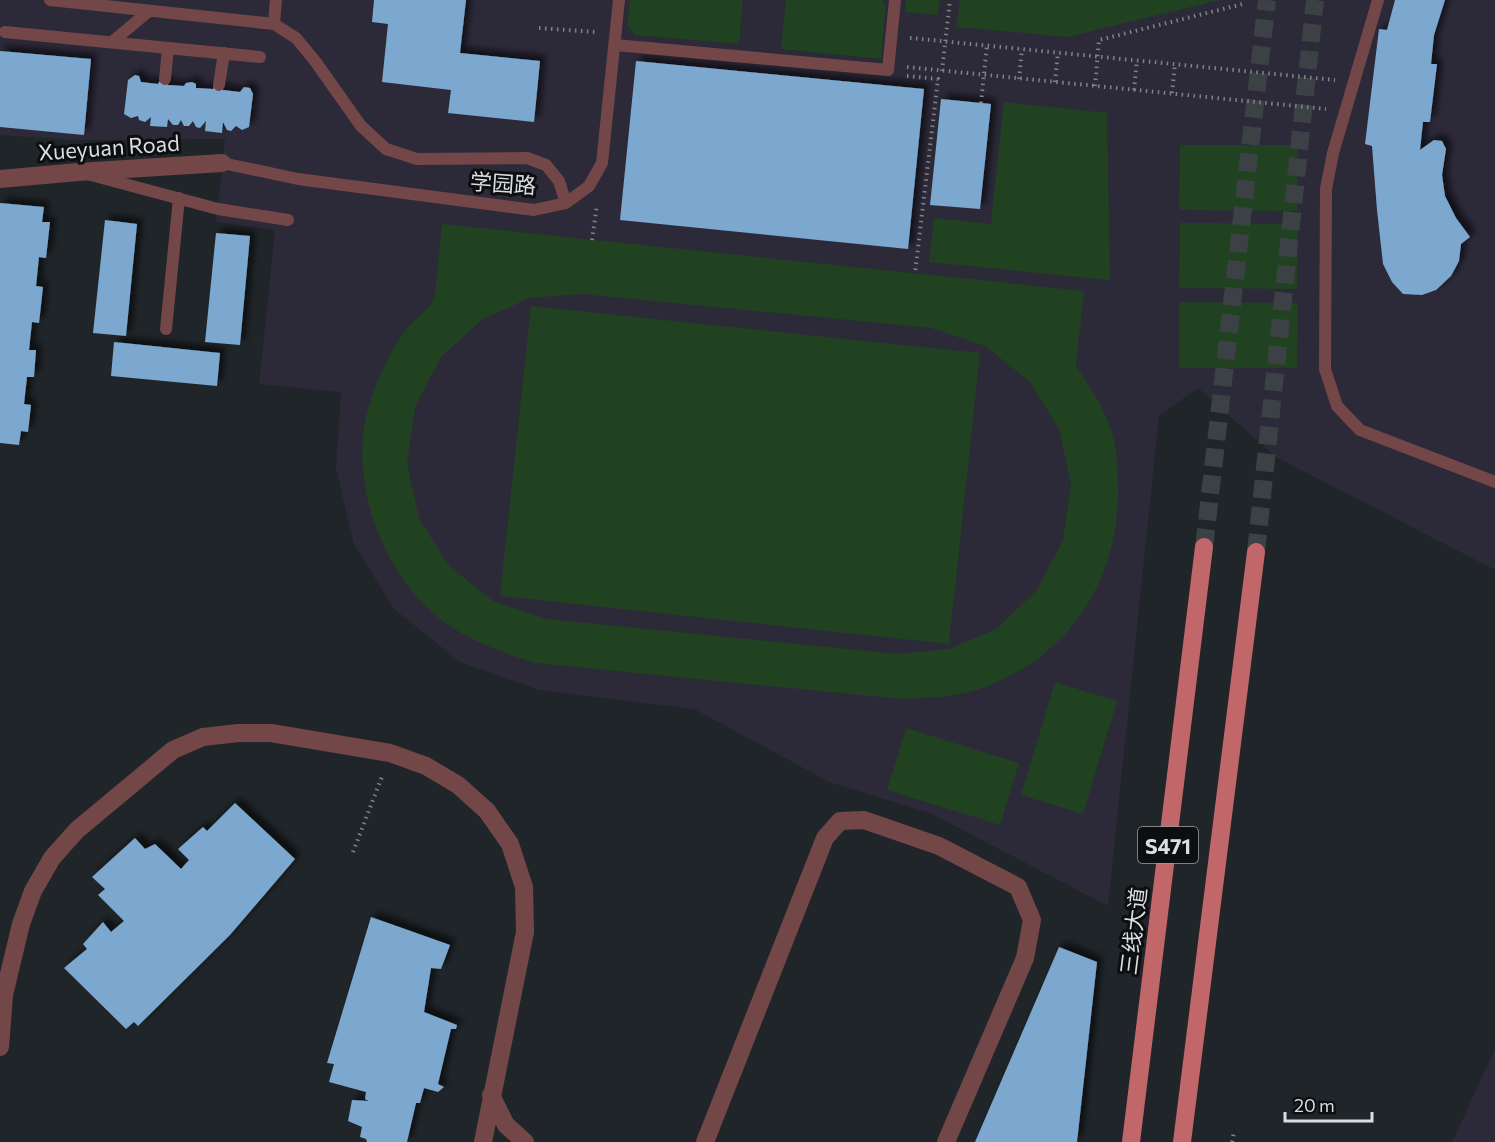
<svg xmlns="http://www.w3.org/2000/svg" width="1495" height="1142" font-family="Commissioner,'Noto Sans SC',sans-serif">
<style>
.education{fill:#2c2939}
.green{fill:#214220;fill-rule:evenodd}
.building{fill:#7ca8cf;filter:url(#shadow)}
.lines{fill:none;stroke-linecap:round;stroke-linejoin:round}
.primary-tunnel{stroke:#3c4145;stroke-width:18;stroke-dasharray:18 9;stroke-linecap:butt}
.path{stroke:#808487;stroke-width:4;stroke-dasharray:1.5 4.5;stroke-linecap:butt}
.lane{stroke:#734748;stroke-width:12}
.street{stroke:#734748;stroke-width:18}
.primary{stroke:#c1676a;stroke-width:18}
.labels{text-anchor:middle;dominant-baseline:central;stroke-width:6;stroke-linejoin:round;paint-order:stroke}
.shield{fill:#0c0e10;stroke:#9da0a2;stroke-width:1.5}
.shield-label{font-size:21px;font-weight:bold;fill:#dbdee1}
.street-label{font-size:22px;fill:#dbdee1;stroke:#0c0e10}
</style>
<defs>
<filter id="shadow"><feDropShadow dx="5.5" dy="-5.5" stdDeviation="3" flood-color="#0009"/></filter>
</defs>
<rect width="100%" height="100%" fill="#202529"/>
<path class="education" d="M0 0H1495V570L1276 457 1198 388 1159 416 1108 906 930 813 829 782 694 709 539 690 460 662 394 609 354 544 336 469 341 392 259 384 275 230 216 222 225 139 74 140 0 135Z
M1495 1049V1142H1452Z"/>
<path class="green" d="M630 0H743L739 44 635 35 627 25Z
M786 0H881L886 5 881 59 781 49Z
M906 0H939L938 15 905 12Z
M960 0H1219L1068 37 956 27Z
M1004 102 1107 113 1110 280 929 262 934 218 991 224Z
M1180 145H1298L1297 211 1179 210Z
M1180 223 1298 224 1297 289 1179 288Z
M442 224 1084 291 1076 366C1089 386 1102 404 1110 426 1117 445 1118 469 1118 489 1119 578 1072 653 988 686 960 697 931 698 902 699L536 663C507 654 479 645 453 628 382 582 343 476 372 396 381 371 393 344 411 324 417 317 428 310 433 301 437 293 440 237 442 224ZM581 294 931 328 985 346 1029 381 1059 429 1071 484 1063 540 1037 590 996 629 949 649 898 654 546 619 493 601 449 566 419 518 407 463 415 407 441 357 483 319 530 298Z
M1179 302 1298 303 1297 368H1179Z
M531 306 980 353 949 644 500 596Z
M1055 682 1117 701 1083 814 1021 795Z
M906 728 1019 763 1000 825 887 790Z"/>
<path class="building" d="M374 0H466L460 53 540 61 534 122 448 113 451 90 382 82 388 24 372 22Z
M1395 0H1445L1434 35 1431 64H1437L1430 122H1423L1420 150 1434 140 1442 141 1446 149 1442 175 1445 196 1456 218 1470 237 1461 244 1459 261 1451 276 1436 290 1422 295 1403 294 1392 282 1383 264 1377 210 1372 146 1365 144 1379 29 1387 30Z
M0 51 91 59 84 135 0 127Z
M636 61 924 89 908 249 620 220Z
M135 75 139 76 141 82 158 84 161 79 167 81 168 85 184 86 186 83 192 82 196 84V88L213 89 214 86 223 89V90L240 92 244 87 250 88 253 94 249 127 242 130 236 126 231 131 227 130 223 122 222 133 205 131 206 121 200 128 196 127 193 121 189 126H184L181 120 178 125H173L168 119 167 127 150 126 151 117 145 122 139 120 138 116 131 118 124 114 128 80Z
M941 99 991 104 980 209 930 205Z
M0 203 44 207 42 222H50L46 258 39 257 36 286 43 287 39 323 32 322 29 350H36L34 377H27L24 404 31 405 28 432 21 431 19 445 0 443Z
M105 220 137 224 126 336 93 333Z
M216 233 250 236 240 345 205 342Z
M114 342 220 353 217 386 111 376Z
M235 803 295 859 230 935 138 1026 134 1022 126 1029 64 968 87 949 83 944 103 922 111 932 124 921 98 895 105 889 92 877 135 838 145 849 155 844 181 869 189 860 178 849 203 827 207 831Z
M371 917 450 945 441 969 431 968 424 1012 457 1025 456 1029H451L438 1084 444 1087 438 1092 424 1088 420 1103H416L407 1142H367L366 1139 360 1137 362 1127 348 1121 352 1100 369 1101 365 1099 366 1092 329 1082 334 1064 327 1063Z
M1059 947 1097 962 1077 1142H975Z"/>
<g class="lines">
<path class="primary-tunnel" d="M1204 547 1267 0
M1256 552 1315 0"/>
<path class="path" d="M539 28 595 32
M910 38 1335 80
M907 67 1326 109
M942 71 950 0
M907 76 938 79 915 273
M1019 79 1022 49
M1055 82 1058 52
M1095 86 1099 40 1243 4
M1134 90 1137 60
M1172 93 1175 64
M981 103 987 45
M592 240 597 205
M353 852 383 774
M1232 1142 1234 1132"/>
<path class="lane" d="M50 0 274 24 296 38 315 61 361 126 386 149 417 159 527 158 546 165 559 181 566 203
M1378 0 1333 153 1326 189 1325 369 1337 406 1360 430 1495 482
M274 24 276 0
M5 32 260 57
M112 42 149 11
M615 45 888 70 895 0
M165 79 168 48
M219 85 224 53
M222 163 298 179 534 210 566 203 589 186 602 163 619 0
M91 175 218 209 288 220
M166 329 179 198"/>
<path class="street" d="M0 179 78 172 222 163
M0 1047 4 995 21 924 33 891 52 858 77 830 173 750 203 737 238 733H271L390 753 426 766 458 785 487 811 510 844 524 887 525 932 483 1142
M491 1095 506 1125 525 1142
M705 1142 825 838 840 821 864 820 939 846 1018 887 1032 920 1025 958 946 1142"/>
<path class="primary" d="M1131 1142 1204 547
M1182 1142 1256 552"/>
</g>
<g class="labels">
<rect class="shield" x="1138" y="827" width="60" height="36" rx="4.5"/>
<g class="shield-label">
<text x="1168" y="845">S471</text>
</g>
<g class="street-label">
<text transform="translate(109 147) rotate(-4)">Xueyuan Road</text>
<text transform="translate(503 183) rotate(4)">学园路</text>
<text transform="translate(1133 931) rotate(-83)">三线大道</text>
</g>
</g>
<path d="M1285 1112v9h87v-9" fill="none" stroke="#dbdee1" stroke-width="3"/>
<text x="1294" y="1112" font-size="18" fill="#dbdee1" stroke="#0c0e10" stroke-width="4.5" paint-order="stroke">20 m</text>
</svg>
